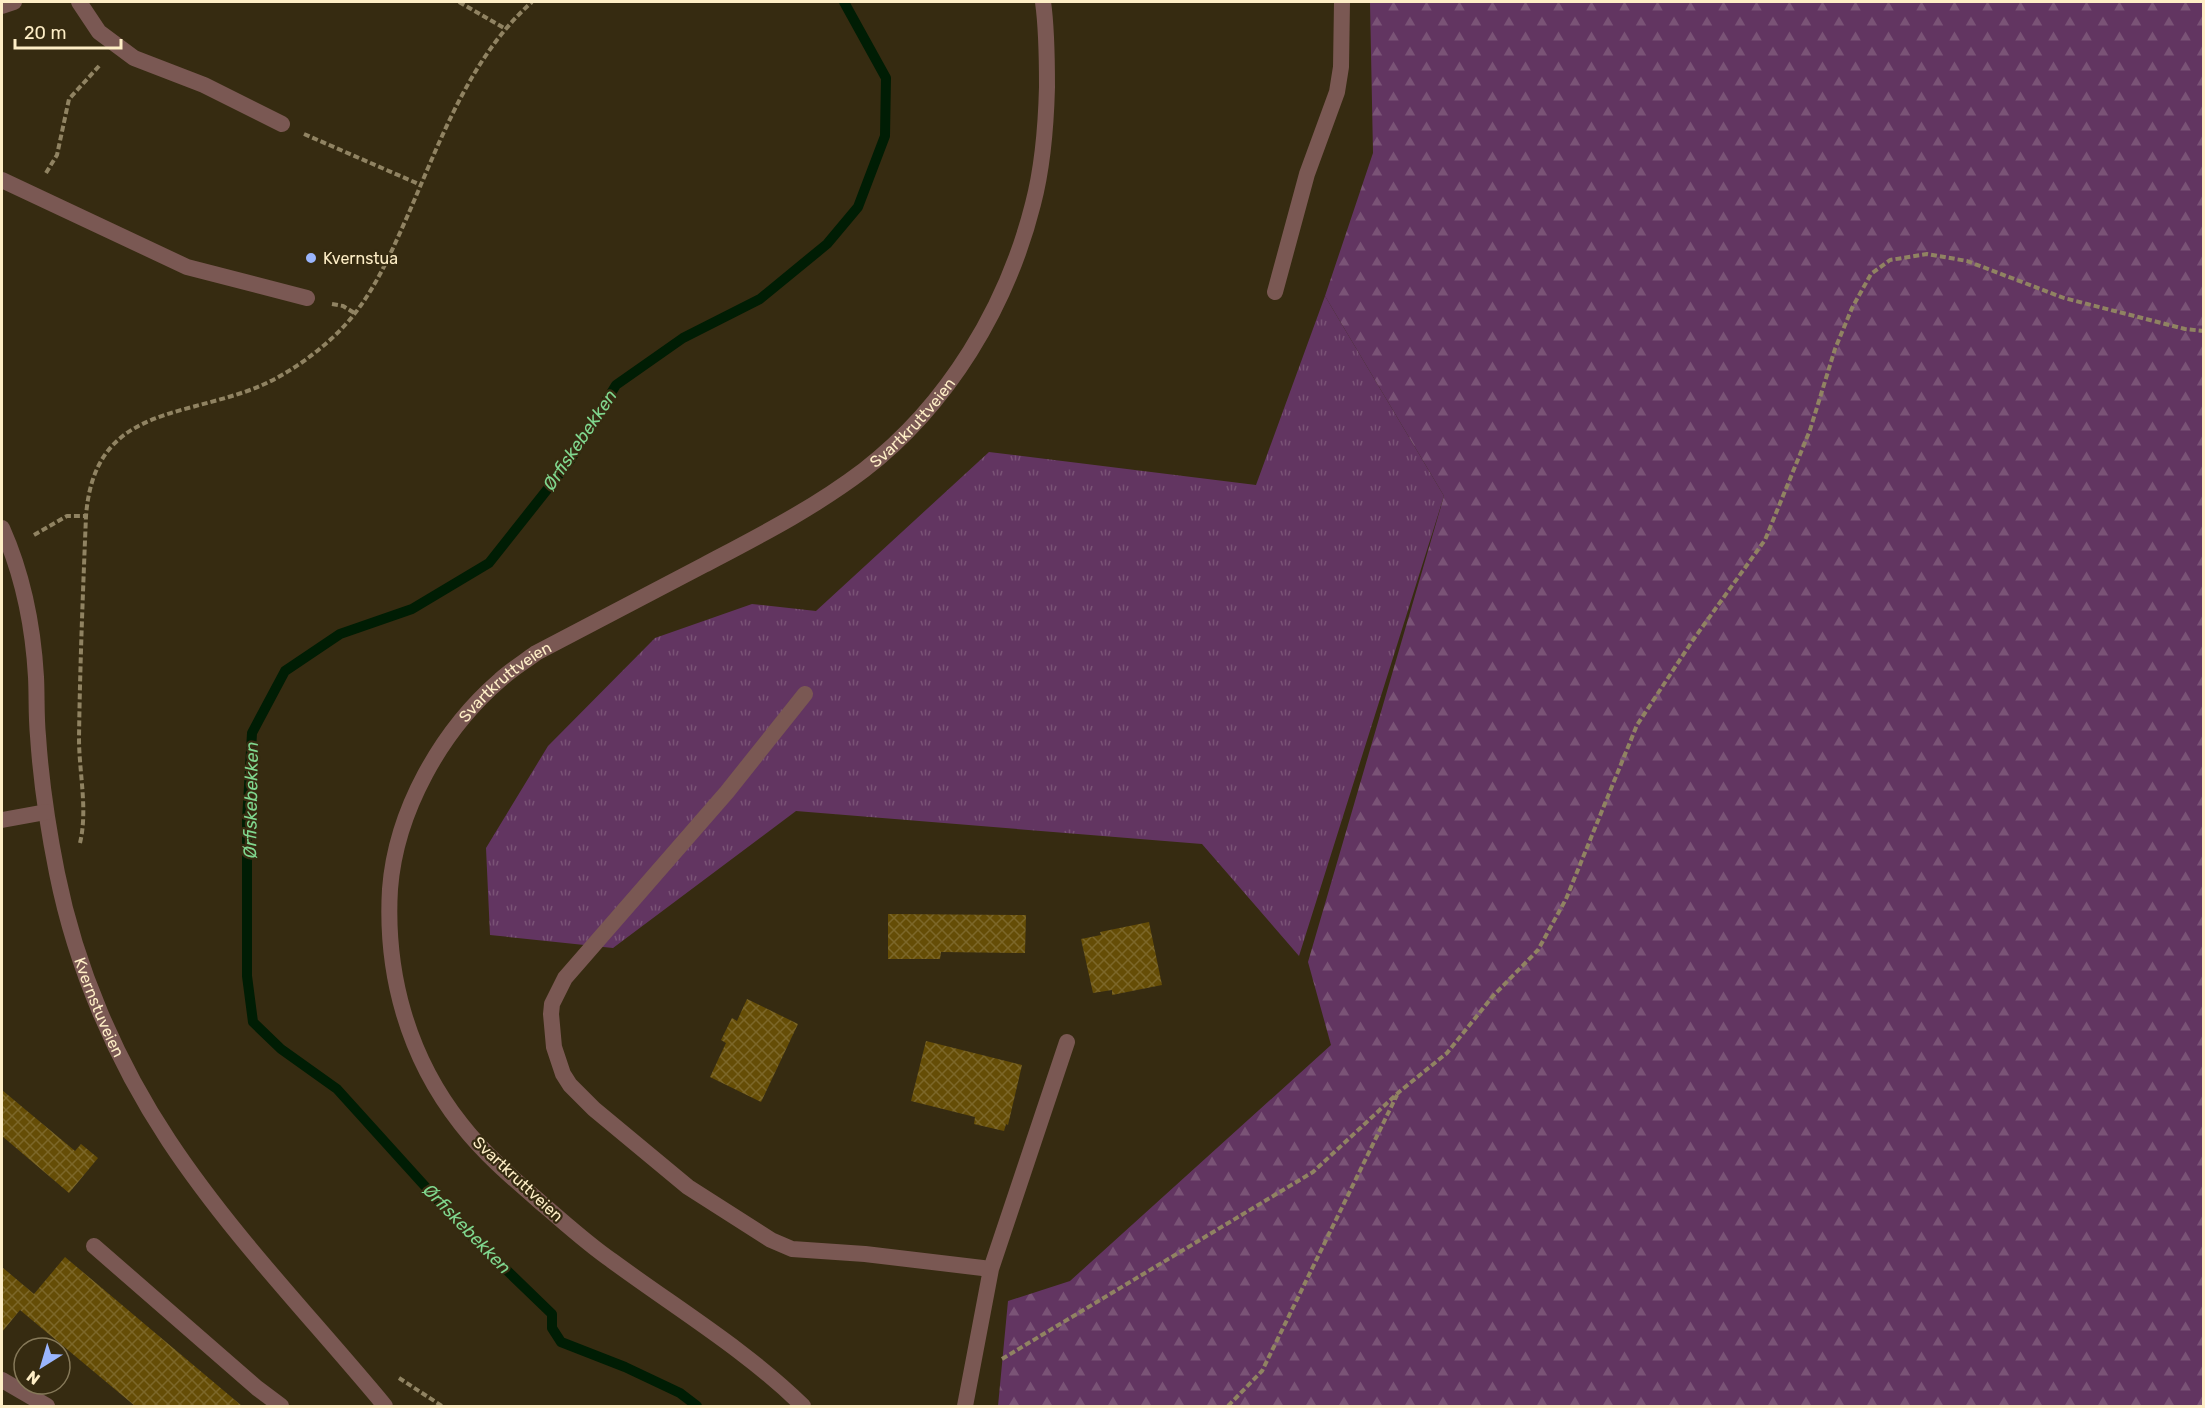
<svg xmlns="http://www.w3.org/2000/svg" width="2205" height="1408" font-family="Rubik,sans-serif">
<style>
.grass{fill:url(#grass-tufts)}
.forest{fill:url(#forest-firs)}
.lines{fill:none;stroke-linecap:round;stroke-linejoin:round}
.stream{stroke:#001d04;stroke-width:10}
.building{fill:url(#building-cross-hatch)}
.path{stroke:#908362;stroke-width:4;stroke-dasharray:6 3;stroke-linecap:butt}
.service{stroke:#7a5853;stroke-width:16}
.minor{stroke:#7a5853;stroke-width:16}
.tertiary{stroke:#7a5853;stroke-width:16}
.poi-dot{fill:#9ab5fd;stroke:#362b11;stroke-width:2}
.labels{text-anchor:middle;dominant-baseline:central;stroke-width:4.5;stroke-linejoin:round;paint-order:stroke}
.poi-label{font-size:16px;fill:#feeec6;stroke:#362b11;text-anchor:start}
.street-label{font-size:16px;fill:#feeec6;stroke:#362b11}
.water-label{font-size:18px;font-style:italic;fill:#80d88f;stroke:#362b11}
</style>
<defs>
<pattern id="grass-tufts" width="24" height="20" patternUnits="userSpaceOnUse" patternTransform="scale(1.5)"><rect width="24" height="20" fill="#623561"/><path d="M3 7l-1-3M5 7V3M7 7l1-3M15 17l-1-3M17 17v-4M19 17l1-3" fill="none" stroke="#7a5376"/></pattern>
<pattern id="forest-firs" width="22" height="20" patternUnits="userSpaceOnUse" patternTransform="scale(1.5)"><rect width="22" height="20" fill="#623561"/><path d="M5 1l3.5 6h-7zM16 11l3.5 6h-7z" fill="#7a5376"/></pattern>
<pattern id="building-cross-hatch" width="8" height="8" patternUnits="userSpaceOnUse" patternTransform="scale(1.5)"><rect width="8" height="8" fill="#654d06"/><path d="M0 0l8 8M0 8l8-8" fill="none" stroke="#7c6729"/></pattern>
</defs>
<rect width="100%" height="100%" fill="#362b11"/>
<path class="grass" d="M1325 296 1444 496 1299 956 1202 844 796 811 613 948 490 935 486 848 548 746 655 638 752 604 816 611 989 452 1256 485Z"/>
<path class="forest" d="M1370 2H2203V1406H998L1008 1301 1070 1281 1331 1045 1308 962 1444 496 1325 296 1373 153Z"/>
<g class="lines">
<path class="stream" d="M697 1406 680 1393 625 1367 561 1342 552 1328V1314L461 1226 337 1089 281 1049 253 1022 247 976V821L252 733 285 671 340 634 412 609 489 563 569 462 616 385 683 338 760 299 827 244 858 207 885 136 886 78 844 2"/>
</g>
<path class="building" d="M888 914 1026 915 1025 953 941 952 940 959H888Z
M1149 922 1162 985 1112 995V990L1093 993 1081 939 1101 935 1100 932Z
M747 999 798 1024 761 1102 710 1077 726 1043 721 1040 732 1018 737 1021Z
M926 1041 1022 1065 1008 1125 1006 1124 1004 1131 974 1124 975 1117 911 1101Z
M2 1090 75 1151 81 1144 98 1158 69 1193 2 1136Z
M65 1257 242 1406H135L20 1310 2 1332V1267L34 1294Z"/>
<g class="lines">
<path class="path" d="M459 2 506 29
M304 134 421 185
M46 173 57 155 69 99 100 65
M332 304 343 306 356 314
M34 535 67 516H86
M80 843C88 809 79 773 79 738 80 664 83 590 86 516 94 411 173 418 250 390 280 379 308 360 331 339 368 306 387 262 407 217 440 142 469 58 532 2
M1002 1359 1313 1172 1399 1092 1447 1053 1493 996 1538 950 1566 899 1637 725 1693 640 1765 540 1810 430 1835 349 1852 308 1871 274 1890 260 1927 254 1967 261 2064 298 2185 329 2204 331
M399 1378 442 1406
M1228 1406 1262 1371 1397 1095"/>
<path class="service" d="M79 2 99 32 134 58 204 85 282 124
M2 6 14 2
M2 180 187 267 307 298
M1275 292 1307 174 1337 92 1341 67 1342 2
M805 694 727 792 565 978 552 1004 551 1014 554 1047 563 1074 570 1085 594 1109 688 1187 771 1240 792 1249 865 1254 991 1269
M94 1246 257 1388 281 1406
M2 1380 47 1406
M965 1406 991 1269 1067 1042"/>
<g class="minor">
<path id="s1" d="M2 528C23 575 33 625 36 677 37 696 36 716 38 736 41 782 48 828 57 873 76 968 116 1061 169 1141 232 1236 313 1319 385 1406"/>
<path d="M2 820 46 812"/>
</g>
<path class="tertiary" id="s2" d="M803 1406C746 1350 676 1308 611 1260 588 1244 567 1225 546 1207 516 1181 485 1155 461 1124 408 1057 385 974 390 889 396 811 441 731 500 680 511 670 524 662 536 653 592 624 648 594 704 565 759 536 814 508 864 470 948 405 1007 307 1033 204 1043 166 1046 126 1047 87 1047 59 1047 30 1043 2"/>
</g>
<circle class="poi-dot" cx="311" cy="258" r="6"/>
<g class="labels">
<g class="poi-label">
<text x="323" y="258">Kvernstua</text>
</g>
<g class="street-label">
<text stroke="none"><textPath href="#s2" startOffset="1426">Svartkruttveien</textPath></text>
<text stroke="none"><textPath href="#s2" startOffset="940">Svartkruttveien</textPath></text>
<text stroke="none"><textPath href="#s1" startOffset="492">Kvernstuveien</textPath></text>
<text transform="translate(518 1179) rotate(43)">Svartkruttveien</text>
</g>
<g class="water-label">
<text transform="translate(580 440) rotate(-56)">Ørfiskebekken</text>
<text transform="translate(251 800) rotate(-89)">Ørfiskebekken</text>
<text transform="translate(467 1229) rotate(46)">Ørfiskebekken</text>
</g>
</g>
<rect width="2205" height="1408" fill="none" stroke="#feeec6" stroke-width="6"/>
<g transform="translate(42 1366) rotate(217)"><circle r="28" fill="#362b11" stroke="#867959" stroke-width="1.5"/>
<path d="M0-4.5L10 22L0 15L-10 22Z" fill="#9ab5fd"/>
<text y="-9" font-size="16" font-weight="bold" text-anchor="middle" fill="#feeec6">N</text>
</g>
<path d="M15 39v9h106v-9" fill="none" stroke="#feeec6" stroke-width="3"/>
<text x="24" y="39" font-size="18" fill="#feeec6" stroke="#362b11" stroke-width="4.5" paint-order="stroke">20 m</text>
</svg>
